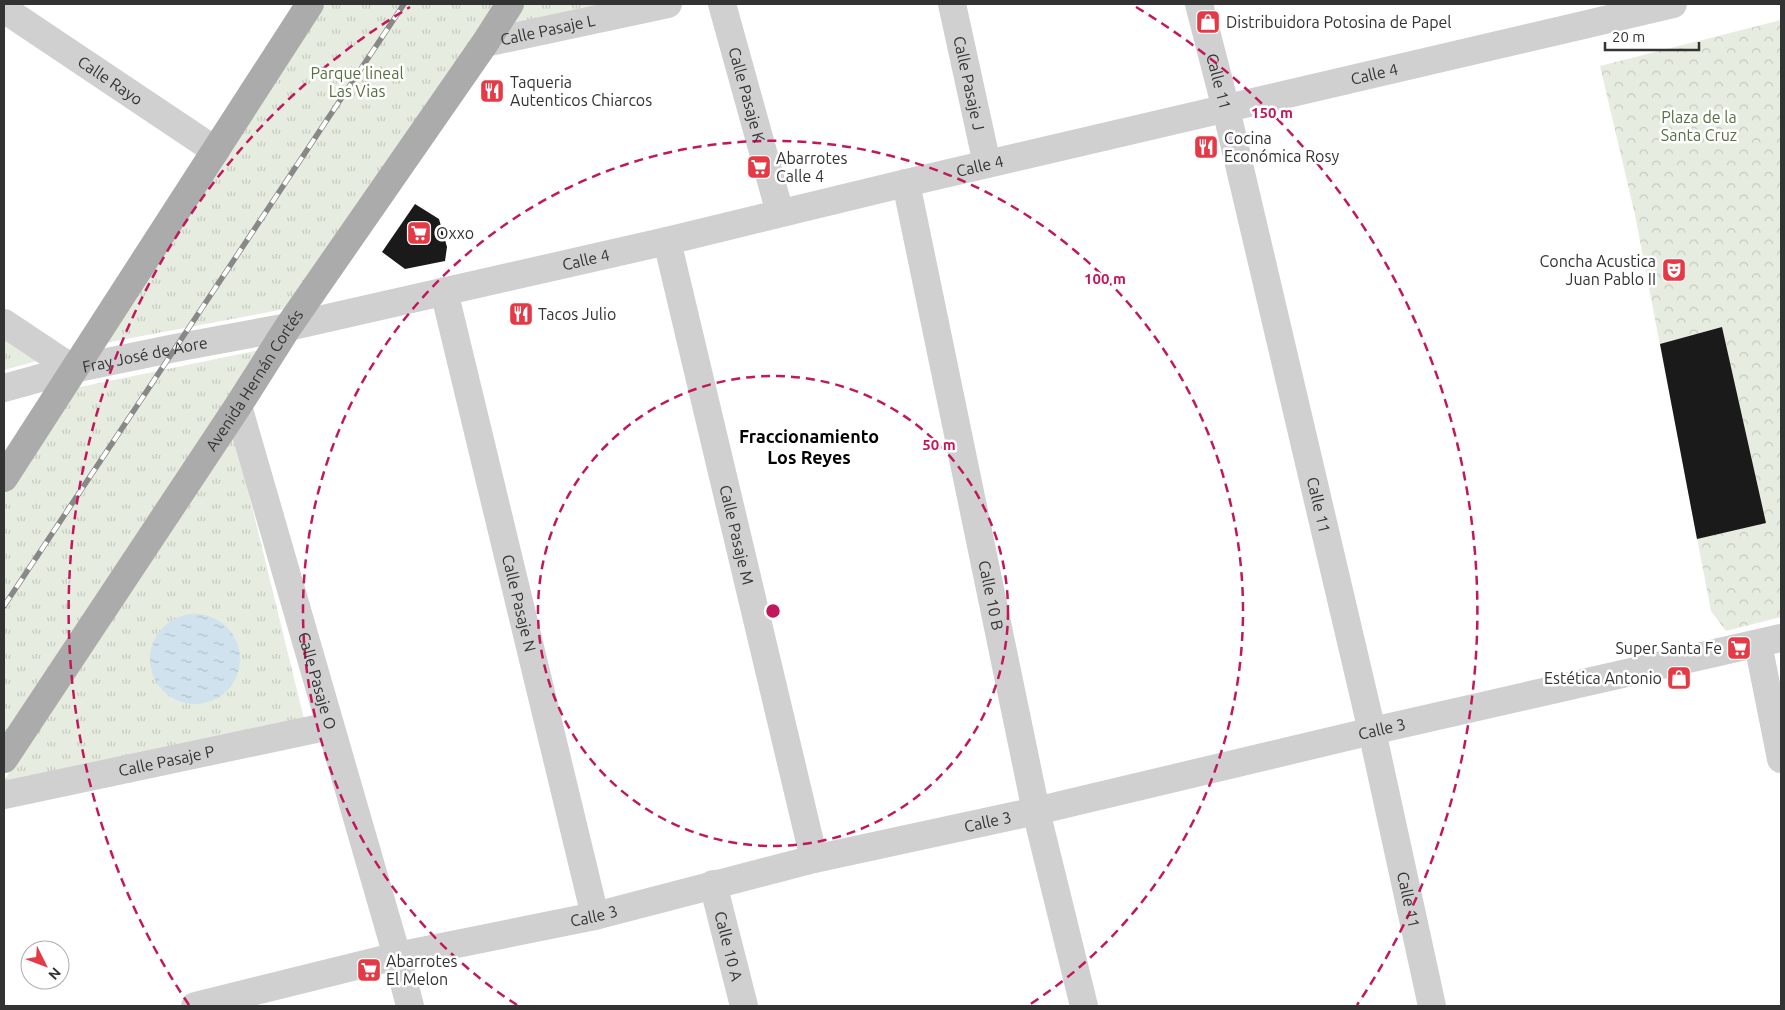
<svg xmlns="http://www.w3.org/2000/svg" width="1785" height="1010" font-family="Ubuntu,sans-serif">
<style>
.forest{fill:url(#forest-crowns)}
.park{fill:url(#park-tufts)}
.water{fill:url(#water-ripples)}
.building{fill:#1a1a1a}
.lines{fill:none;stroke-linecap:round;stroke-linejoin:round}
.minor{stroke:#d0d0d0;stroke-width:28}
.major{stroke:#ababab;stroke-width:28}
.rail-casing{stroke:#888;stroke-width:5.5}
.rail{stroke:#fff;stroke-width:4;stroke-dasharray:11;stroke-linecap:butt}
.ring{fill:none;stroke:#c2185b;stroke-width:2.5;stroke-dasharray:9 6}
.labels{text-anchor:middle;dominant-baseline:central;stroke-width:5;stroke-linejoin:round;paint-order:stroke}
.poi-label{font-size:16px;fill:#333;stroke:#fff;text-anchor:start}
.street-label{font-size:16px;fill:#333;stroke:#fff}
.park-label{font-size:16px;fill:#56703f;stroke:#fff}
.neighbourhood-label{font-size:18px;font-weight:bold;fill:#000;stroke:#fff}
.centre{fill:#c2185b;stroke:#fff;stroke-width:2.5}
.ring-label{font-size:15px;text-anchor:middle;font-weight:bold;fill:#c2185b;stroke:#fff;stroke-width:5;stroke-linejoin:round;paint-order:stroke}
</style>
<defs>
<pattern id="forest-crowns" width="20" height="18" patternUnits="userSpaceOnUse" patternTransform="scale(1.25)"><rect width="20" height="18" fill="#e6ecdf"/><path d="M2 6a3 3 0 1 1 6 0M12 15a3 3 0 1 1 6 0" fill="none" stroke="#c6cbc0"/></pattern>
<pattern id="park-tufts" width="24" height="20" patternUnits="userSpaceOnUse" patternTransform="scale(1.25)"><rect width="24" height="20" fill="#e6ecdf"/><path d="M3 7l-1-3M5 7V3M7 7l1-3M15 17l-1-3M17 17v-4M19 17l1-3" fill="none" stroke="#c6cbc0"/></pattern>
<pattern id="water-ripples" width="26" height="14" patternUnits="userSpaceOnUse" patternTransform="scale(1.25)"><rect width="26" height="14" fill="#cfe2ee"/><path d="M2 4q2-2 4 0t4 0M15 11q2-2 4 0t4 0" fill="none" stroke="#b2c2cd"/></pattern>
</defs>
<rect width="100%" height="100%" fill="#fff"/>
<path class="forest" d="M1781 20V617L1726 631 1711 611 1635 215 1600 66Z"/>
<path class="park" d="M325 4H495L449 74 285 309 105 343Z
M523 4H617L510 25Z
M4 339 37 361 4 370Z
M260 350 4 742V495L75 388Z
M234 433 304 719 4 781 29 738Z"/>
<path class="water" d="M150 659a45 45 0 1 1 90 0a45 45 0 1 1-90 0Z"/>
<path class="building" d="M415 204 439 219 447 247 445 261 405 269 382 252Z
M1722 327 1766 523 1697 539 1660 344Z"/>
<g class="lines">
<g class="minor">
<path id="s1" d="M722 4 780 213"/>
<path id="s2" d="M952 4 987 164"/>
<path id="s3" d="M1199 4 1226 109 1372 731 1432 1006"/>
<path id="s4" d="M4 9 216 151"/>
<path id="s5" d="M485 43 668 4"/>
<path id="s6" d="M906 183 1036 811 1084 1006"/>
<path id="s7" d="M667 241 814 859"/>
<path id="s8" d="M444 291 595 916"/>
<path d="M4 323 73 369"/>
<path id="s9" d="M4 388 73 369 175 348 288 327 667 241 906 183 1673 4"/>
<path id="s10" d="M238 406 397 956 410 1006"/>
<path d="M1758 644 1781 759"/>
<path id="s11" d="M4 795 330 726"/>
<path id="s12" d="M713 884 744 1006"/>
<path id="s13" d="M195 1006 397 956 595 916 814 859 1036 811 1372 731 1781 638"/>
</g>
<g class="major">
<path d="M4 478 310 4"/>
<path id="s14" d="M4 759 238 406 288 327 485 43 510 4"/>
</g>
<defs>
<path id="rail" d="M4 606 404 4"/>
</defs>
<use href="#rail" class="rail-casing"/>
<use href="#rail" class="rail"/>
</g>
<g class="ring">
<circle cx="773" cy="611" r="235"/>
<path d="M517 1005A470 470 0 1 1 1029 1005"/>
<path d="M189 1005A705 705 0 0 1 410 7M1136 7A705 705 0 0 1 1357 1005"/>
</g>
<defs>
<symbol id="shop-square" viewBox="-11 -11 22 22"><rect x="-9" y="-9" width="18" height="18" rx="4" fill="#e63946" stroke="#fff"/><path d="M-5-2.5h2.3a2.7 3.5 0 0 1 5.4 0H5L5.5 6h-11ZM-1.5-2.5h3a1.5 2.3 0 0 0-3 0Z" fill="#fff"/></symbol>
<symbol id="restaurant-square" viewBox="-11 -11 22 22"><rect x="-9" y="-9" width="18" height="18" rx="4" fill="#e63946" stroke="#fff"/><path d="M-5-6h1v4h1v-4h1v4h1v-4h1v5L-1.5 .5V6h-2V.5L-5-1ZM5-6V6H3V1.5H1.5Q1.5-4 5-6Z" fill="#fff"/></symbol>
<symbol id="supermarket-square" viewBox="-11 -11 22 22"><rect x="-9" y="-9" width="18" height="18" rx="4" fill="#e63946" stroke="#fff"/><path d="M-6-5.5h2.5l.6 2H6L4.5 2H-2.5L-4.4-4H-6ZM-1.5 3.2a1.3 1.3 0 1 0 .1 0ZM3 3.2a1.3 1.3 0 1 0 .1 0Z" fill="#fff"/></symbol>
<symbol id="theatre-square" viewBox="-11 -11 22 22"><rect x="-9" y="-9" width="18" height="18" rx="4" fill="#e63946" stroke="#fff"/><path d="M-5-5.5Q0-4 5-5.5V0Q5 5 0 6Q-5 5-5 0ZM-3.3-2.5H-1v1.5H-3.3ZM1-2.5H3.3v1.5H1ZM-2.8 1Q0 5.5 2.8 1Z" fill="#fff"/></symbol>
</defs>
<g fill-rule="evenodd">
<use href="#shop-square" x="1194" y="8" width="28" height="28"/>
<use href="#restaurant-square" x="478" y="77" width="28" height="28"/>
<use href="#restaurant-square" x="1192" y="133" width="28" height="28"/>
<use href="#supermarket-square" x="745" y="153" width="28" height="28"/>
<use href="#supermarket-square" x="405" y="219" width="28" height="28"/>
<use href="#theatre-square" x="1660" y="256" width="28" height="28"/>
<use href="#restaurant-square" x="507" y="300" width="28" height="28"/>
<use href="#supermarket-square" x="1725" y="634" width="28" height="28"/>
<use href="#shop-square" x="1665" y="664" width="28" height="28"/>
<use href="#supermarket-square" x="355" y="956" width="28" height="28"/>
</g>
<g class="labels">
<g class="poi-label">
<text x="1226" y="22">Distribuidora Potosina de Papel</text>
<text x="510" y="82">Taqueria<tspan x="510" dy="18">Autenticos Chiarcos</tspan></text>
<text x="1224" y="138">Cocina<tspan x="1224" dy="18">Económica Rosy</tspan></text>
<text x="776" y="158">Abarrotes<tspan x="776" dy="18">Calle 4</tspan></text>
<text x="436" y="233">Oxxo</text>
<text x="1656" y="261" text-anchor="end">Concha Acustica<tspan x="1656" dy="18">Juan Pablo II</tspan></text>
<text x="538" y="314">Tacos Julio</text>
<text x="1722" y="648" text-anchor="end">Super Santa Fe</text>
<text x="1662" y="678" text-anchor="end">Estética Antonio</text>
<text x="386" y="961">Abarrotes<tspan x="386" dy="18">El Melon</tspan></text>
</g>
<g class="street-label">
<text stroke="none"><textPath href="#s5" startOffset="64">Calle Pasaje L</textPath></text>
<text stroke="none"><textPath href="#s9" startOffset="1406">Calle 4</textPath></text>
<text stroke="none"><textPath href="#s4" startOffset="128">Calle Rayo</textPath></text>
<text stroke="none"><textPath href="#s3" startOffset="80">Calle 11</textPath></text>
<text stroke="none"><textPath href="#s2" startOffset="81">Calle Pasaje J</textPath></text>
<text stroke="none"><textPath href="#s1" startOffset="94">Calle Pasaje K</textPath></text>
<text stroke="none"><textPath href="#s9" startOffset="1001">Calle 4</textPath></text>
<text stroke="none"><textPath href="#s9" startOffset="596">Calle 4</textPath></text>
<text stroke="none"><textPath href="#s9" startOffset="145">Fray José de Aore</textPath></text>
<text stroke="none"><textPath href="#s14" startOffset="454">Avenida Hernán Cortés</textPath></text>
<text stroke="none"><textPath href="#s3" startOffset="515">Calle 11</textPath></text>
<text stroke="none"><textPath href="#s7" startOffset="302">Calle Pasaje M</textPath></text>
<text stroke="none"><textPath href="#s6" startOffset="421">Calle 10 B</textPath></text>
<text stroke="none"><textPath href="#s8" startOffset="321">Calle Pasaje N</textPath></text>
<text stroke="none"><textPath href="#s10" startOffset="286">Calle Pasaje O</textPath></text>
<text stroke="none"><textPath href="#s13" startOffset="1219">Calle 3</textPath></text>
<text stroke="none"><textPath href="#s11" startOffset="166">Calle Pasaje P</textPath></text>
<text stroke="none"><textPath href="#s13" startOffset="814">Calle 3</textPath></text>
<text stroke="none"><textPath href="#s3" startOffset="920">Calle 11</textPath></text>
<text stroke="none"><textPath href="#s13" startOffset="409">Calle 3</textPath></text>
<text stroke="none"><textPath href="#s12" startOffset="64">Calle 10 A</textPath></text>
</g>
<g class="park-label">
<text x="357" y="73">Parque lineal<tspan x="357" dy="18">Las Vias</tspan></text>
<text x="1699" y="117">Plaza de la<tspan x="1699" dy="18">Santa Cruz</tspan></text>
</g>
<g class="neighbourhood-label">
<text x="809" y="436">Fraccionamiento<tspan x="809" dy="21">Los Reyes</tspan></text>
</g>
</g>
<circle cx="773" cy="611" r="8" class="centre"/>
<g class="ring-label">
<text x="1272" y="118">150 m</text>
<text x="1105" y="284">100 m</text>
<text x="939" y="450">50 m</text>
</g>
<rect width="1785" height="1010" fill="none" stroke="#333333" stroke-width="10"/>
<g transform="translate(45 965) rotate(132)"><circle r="24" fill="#ffffff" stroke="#adadad"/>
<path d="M0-4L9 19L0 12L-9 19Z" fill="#e63946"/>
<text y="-8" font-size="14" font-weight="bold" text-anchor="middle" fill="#333333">N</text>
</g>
<path d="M1605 42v8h94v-8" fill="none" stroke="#333333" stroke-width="2.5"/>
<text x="1612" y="42" font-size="15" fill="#333333" stroke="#ffffff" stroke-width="4" paint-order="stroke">20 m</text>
</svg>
